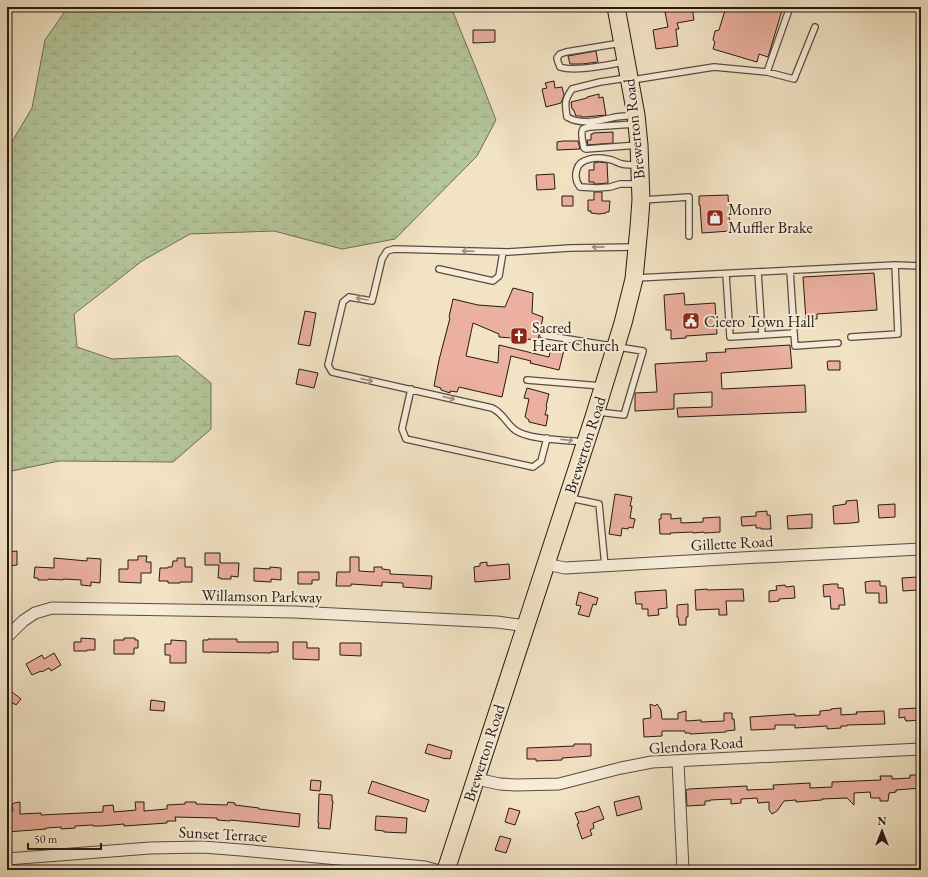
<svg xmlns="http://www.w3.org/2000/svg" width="928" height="877" font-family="'EB Garamond',serif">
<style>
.wetland{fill:url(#wetland-marsh);stroke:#6d6f57}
.building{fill:#ebb09f;stroke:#261915}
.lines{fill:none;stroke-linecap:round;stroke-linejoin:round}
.service-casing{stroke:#594c41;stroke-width:8}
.minor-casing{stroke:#594c41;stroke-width:13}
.primary-casing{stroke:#261915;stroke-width:19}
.service{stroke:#f7edd9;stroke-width:5.5}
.minor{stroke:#f7edd9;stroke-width:11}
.primary{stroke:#f2e3c4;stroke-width:17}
.oneway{stroke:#998e81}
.labels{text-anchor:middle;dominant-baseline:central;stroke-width:4;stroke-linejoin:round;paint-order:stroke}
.street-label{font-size:16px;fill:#261915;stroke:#f7edd9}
.poi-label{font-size:16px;fill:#261915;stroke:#f7edd9;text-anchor:start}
</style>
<defs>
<pattern id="wetland-marsh" width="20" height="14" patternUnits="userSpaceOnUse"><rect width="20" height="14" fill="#b4c599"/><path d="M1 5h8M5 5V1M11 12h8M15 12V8" fill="none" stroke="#9ba983"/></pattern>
</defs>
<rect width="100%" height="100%" fill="#f2e3c4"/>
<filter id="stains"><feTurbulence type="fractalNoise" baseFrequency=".005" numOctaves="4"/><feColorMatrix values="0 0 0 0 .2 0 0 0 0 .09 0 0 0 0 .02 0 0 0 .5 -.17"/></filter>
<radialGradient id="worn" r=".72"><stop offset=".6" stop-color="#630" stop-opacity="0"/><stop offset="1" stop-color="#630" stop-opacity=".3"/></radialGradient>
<path class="wetland" d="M68 7H451L475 66 496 120 477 156 395 239 342 249 274 231 190 234 142 261 74 314 77 347 112 359 178 356 211 383V429L173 462 59 461 7 472V150L32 108 45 40Z"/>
<path class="building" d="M692 7 694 20 677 23 679 29H676V31L678 46 656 49 653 30 668 27 665 12Z
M726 7H783L768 57 759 54 757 62 713 49 715 42 713 40 715 31 719 30Z
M473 30H495V42L473 43Z
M596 51 598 62 582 64H570L568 56Z
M554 81 555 88 562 87 564 95 561 103 546 107 542 89 547 88 545 83Z
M599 94V98L603 97 606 115 585 117H581V116H576L574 111 573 109H572L571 102 587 98V97Z
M613 132V143L588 145 587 140H591V134H593V133Z
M563 141H578L580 149 557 150V142Z
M599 162 607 163 608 183 597 184H594V182H589V170H594V163Z
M554 174 555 189 537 190 536 175Z
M594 192H602V201H610L609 212H606V213L599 214 591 213V211H588V200H594Z
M728 195 730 231 702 233 700 205H699V196Z
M562 196H573V206H562Z
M874 273 877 310 817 314V319L806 320 803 277Z
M513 288 533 293 532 313 543 317 538 340 499 337V334L473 323 466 356 498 363 499 345 549 357 551 347 564 350 559 370 530 363 531 361 511 356 502 397 459 387 457 392 450 391V393L441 390V388L434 386 439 360 450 318 449 317 453 299 478 305 505 307Z
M684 293 685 305 715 303 717 334 686 336V338L671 339V330H666L664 295Z
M305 311 316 313 310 346 298 344Z
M790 345 792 368 721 373 722 389 805 385 806 412 678 417 677 408 712 407V392L674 394V409L635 411V393L657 392 655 364 707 361 706 353 726 352 725 349Z
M828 361H840V370H828L827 362Z
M299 369 318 373 314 388 296 384Z
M527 388 549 394 546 406 547 407 545 415H548L546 426 529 422V420L525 417 529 399 524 398Z
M615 494 632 497 630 506H632L630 518 635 519 633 528 629 527 628 529 622 528 621 536 609 534Z
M857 500 859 522 852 523 834 524 833 506 846 504V501Z
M895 504V517L879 518 878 505Z
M767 511V515H770L771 529H761V528H756V525L742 526 741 517 756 516V512Z
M661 514H671V519L681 518V523L703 522V518L720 517V532L704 533V532L693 533V532L670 533 671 534H660L659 519H661Z
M812 514V528L788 529 787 516Z
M17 551V565L8 566 7 552Z
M205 553H220V563H239L238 577 231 576V579H221V578H218L219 565H205Z
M138 556H147L146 562H151V573H141V583L119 582V569H128V560H138Z
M350 557H359V571L374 572V567H382V569L390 570V574L432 576 431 589 403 587V583L382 582V586L351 584V586H336L337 572H350Z
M54 558 87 561V558L101 559 100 583 91 582V586L81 585V580L63 579V580L48 579V580H38V578H34L35 567 54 568Z
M177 558H185V567H192V582H180V583H168V581H159L160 568H168V567H172L173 561H177Z
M487 562V566L509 564 510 579 475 582 474 567 480 566V563Z
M270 567 281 568V580L271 579V582L254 581V568L270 569Z
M298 572H319V580H312V584H298Z
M917 577V590L903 591 902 578Z
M871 581H880V586H886L887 603H879V593H866L865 582Z
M832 584H838V588H843L845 605H839V609H831L830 596 824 597 823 585Z
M785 585 786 587 794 586 795 598 779 599V601L769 602V591L777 590 776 586Z
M707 589V590L743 589 744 601H726L727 615H719V609L696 610 695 590Z
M666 590 667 608 658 609 659 615 648 616V609H642V604H636L635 592Z
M579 592 598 598 596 605 593 604 589 617 578 614 581 606 576 605Z
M688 604V617H686V625H679L678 617H677V605Z
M81 638 95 639V650H87V651H74V642H81Z
M124 638H135V640H138V648H134V654H114V640H124Z
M208 639H237V642H278V652H271V653L203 652V640H208Z
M171 640 186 641V663H170V655H165V644H171Z
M293 642H307V648H319V660L293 659Z
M340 643H361V656L340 655Z
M54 653 61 665 51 671 49 668 42 672 41 671 32 675 26 664 42 655 44 659Z
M7 688 21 699 16 705 15 704H14L7 699Z
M151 700 165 702 164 711 150 710Z
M650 704 655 706 657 704 661 710 662 719H678V713L686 711V721L701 720V722L724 721V713H732V719H734L735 730 726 731V732L690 734V733H685V731H662V736L644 737 643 719 651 718Z
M841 708V715L857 714 856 712 884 711 885 724 847 725V726H841V728L827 729V726L795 728V725H775V729L751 730 750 717 795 714V716L820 715V711L831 710V709Z
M919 708 920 720 906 721V720H905V717L899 718V709Z
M428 744 452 751 450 759 446 758V759L425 753Z
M574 744H591V756L562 758V760L536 761V759H527V748L574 746Z
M910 775H921V788L896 790V792L889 793 888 801H880V798H871L870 792 854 793V805L847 798 822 799V800L796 802V800L784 801 777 811 772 814 769 810V802L758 803 757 798 741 799V803L731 804V799L710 800V801H705V805L687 806 686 790 689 789 747 786V790L774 789 773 785 810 783V788L832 787V782L881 780 880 776H892V779L910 778Z
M311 780 321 781 320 791 310 790Z
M372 781 429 800 425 812 368 793Z
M319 794 332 795V801H333L330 829 318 828 319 823H318Z
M639 796 642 809 617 816 614 802Z
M20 802V814L41 813V815L103 812V806L113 805 114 812 136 810 135 802H144V811L167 809V805L185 804V802H196V804L227 805 228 802 235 803V805L259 808V809L300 814 299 827 261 823 230 820V821L217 820V818L175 817 176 821H167V823L124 826V824L101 826H93V825L75 826V828L61 829V827L46 828V829L7 832V811H13L12 805 14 803Z
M599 806 604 819 593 823 594 828 590 830 592 835 582 839 577 824 579 823 575 813 583 811V812Z
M509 808 520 811 515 825 505 822Z
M376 816 407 818 406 833 384 832V831L375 830Z
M500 836 511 839 506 853 495 850Z"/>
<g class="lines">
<defs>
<path id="service" d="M621 43 566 52 560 54 557 58 558 62 560 67C575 72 607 65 624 62
M767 72 790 7
M627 78 600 82 572 89C564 101 565 103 567 117 582 126 601 120 616 117 623 116 629 116 635 115
M632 80 714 67 767 72 794 79 815 27
M635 124 590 127C588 127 585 128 583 129 580 133 583 143 584 148L586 149 638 145
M637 165C632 165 627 165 622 164 617 163 612 159 607 159 597 157 580 158 577 169 575 175 576 182 580 187L597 188 610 187 620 184H638
M643 200 689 197V236
M439 269 493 281 499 276 503 252
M758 272 762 335
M726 274 730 337 794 333 790 270
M636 278 895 265 921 266
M794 333 795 346 838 343
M543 335 643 351 624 415 598 412
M851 337 898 334 895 265
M527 380 602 386
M411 389 402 429 406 439 533 467 541 461 547 438
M583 442C566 440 529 440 515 430 506 423 503 413 492 408L332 372 328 365 343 302 349 297 372 301 382 259 387 251 394 249 508 252 570 248 635 247
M570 498 599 504 605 566"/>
<path id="minor" d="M546 564 565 568 741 558 921 549
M7 637 23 621 35 613 52 608 294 612 497 622 526 626
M678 761 683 870
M476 779 500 784 516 785 559 784 621 768 652 762 921 749
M7 859 150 848 203 847 241 850 425 867 436 870"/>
<path id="primary" d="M446 870 594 417 623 323 634 279 639 227 641 200 639 145 636 115 616 7"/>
</defs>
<use href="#service" class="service-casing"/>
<use href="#minor" class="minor-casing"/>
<use href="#primary" class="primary-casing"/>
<use href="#service" class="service"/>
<use href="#minor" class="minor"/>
<use href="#primary" class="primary"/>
</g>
<defs><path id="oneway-shaft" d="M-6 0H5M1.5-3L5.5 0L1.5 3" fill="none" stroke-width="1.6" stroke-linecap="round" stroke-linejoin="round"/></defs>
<g class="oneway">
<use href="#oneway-shaft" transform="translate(598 247) rotate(179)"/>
<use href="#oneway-shaft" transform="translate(468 251) rotate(-178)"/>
<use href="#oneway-shaft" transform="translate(362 299) rotate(-170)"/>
<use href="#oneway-shaft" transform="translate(367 380) rotate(13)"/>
<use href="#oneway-shaft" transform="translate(449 398) rotate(13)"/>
<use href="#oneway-shaft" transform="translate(567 440) rotate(6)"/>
</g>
<defs>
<symbol id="shop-square" viewBox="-11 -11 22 22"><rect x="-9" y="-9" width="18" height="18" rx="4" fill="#8f2418" stroke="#f7edd9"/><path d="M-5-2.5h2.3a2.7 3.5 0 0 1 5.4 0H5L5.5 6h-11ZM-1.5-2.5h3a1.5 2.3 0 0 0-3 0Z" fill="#fff"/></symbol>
<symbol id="civic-square" viewBox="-11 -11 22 22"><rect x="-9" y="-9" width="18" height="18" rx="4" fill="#8f2418" stroke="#f7edd9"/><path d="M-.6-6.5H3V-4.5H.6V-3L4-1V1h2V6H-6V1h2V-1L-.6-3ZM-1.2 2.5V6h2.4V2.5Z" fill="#fff"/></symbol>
<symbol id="church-square" viewBox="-11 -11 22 22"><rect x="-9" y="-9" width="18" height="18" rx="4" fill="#8f2418" stroke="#f7edd9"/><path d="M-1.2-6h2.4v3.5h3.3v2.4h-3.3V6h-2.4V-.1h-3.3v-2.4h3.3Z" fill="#fff"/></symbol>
</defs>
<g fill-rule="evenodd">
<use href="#shop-square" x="705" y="208" width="20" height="20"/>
<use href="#civic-square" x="681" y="311" width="20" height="20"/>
<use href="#church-square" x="509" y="326" width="20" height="20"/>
</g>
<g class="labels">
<g class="street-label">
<text transform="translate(634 129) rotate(-96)">Brewerton Road</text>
<text transform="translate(585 445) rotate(-72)">Brewerton Road</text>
<text transform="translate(732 543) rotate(-3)">Gillette Road</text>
<text transform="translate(262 596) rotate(1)">Willamson Parkway</text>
<text transform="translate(696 745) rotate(-4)">Glendora Road</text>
<text transform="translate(484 753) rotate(-72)">Brewerton Road</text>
<text transform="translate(223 834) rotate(3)">Sunset Terrace</text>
</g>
<g class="poi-label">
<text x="728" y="209">Monro<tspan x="728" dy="18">Muffler Brake</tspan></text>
<text x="704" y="321">Cicero Town Hall</text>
<text x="532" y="327">Sacred<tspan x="532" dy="18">Heart Church</tspan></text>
</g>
</g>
<rect width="928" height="877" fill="none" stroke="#f2e3c4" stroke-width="24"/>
<rect x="8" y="8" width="912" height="861" fill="none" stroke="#261915" stroke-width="2"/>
<rect x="12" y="12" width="904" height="853" fill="none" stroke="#261915"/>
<g transform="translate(882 831)" stroke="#f7edd9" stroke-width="3" paint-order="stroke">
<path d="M0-3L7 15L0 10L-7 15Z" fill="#261915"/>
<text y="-6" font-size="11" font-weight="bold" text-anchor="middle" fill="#261915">N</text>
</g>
<path d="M28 843v6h73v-6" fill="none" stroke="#261915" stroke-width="2"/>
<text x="34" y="843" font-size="12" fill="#261915" stroke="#f7edd9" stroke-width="3" paint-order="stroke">50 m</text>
<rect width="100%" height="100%" filter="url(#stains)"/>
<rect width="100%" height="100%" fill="url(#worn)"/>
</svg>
